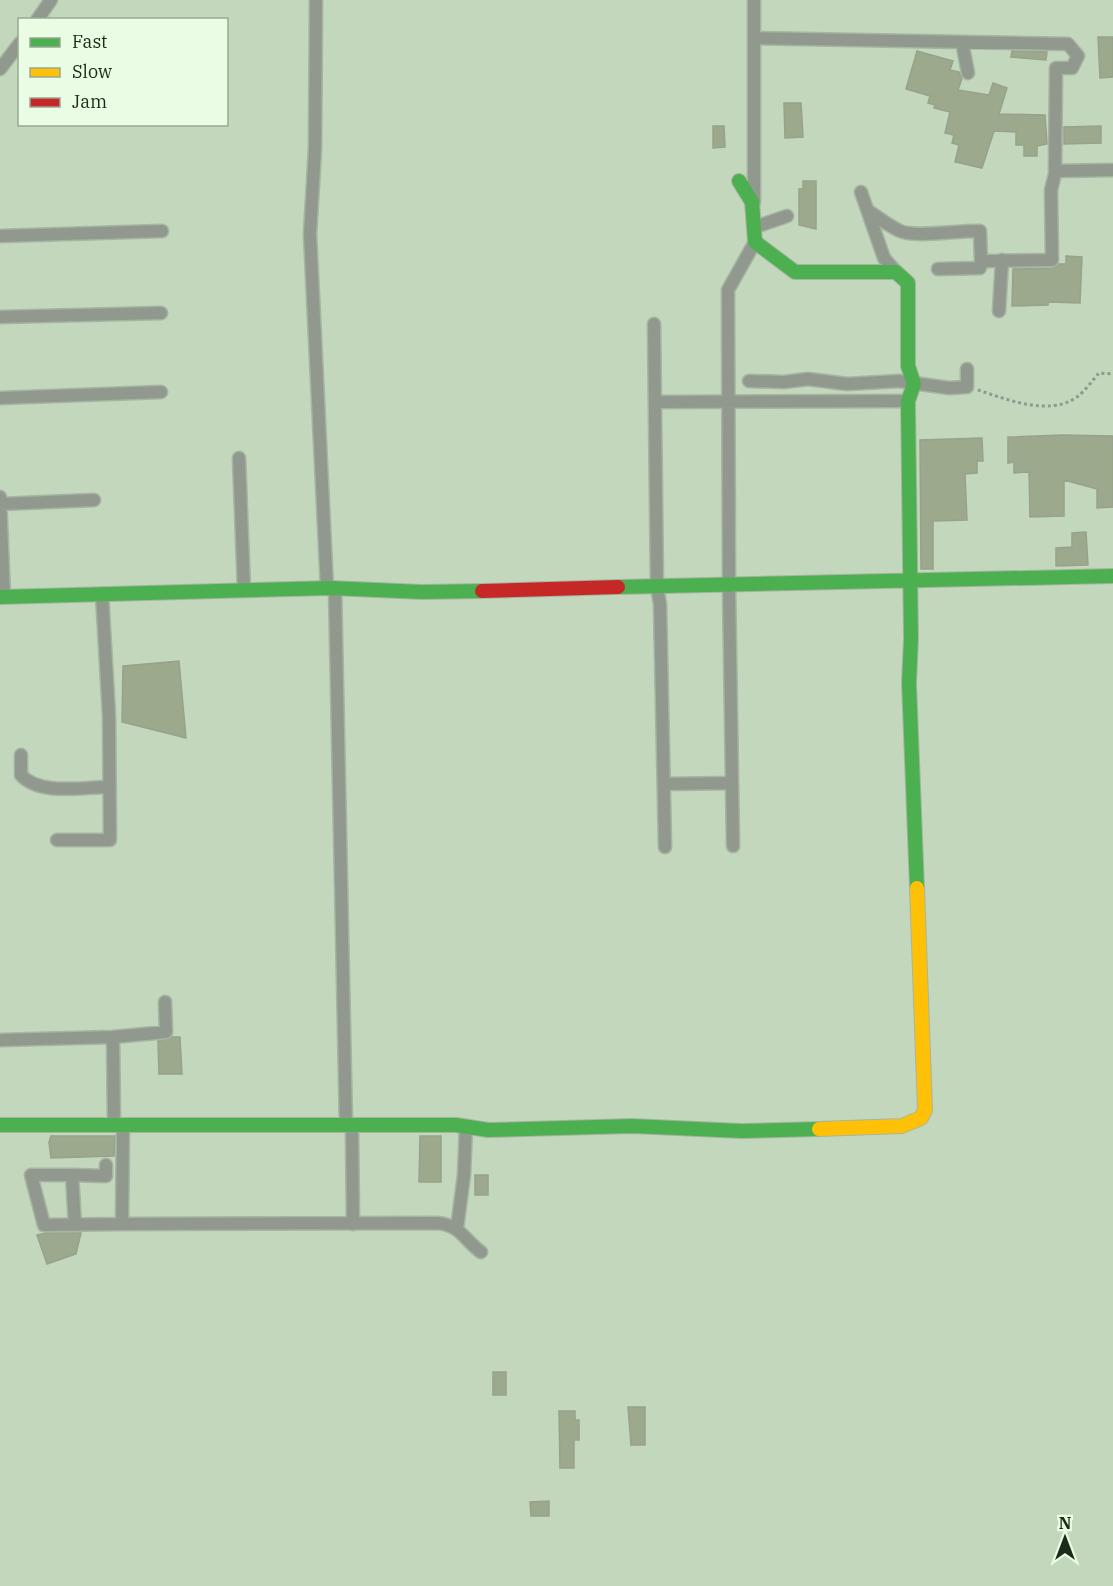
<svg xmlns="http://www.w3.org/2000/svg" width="1113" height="1586" font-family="'IBM Plex Serif',serif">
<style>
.building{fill:#9da98c;stroke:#96a28c;stroke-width:1.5}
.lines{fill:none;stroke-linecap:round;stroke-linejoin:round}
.street-casing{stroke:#a6b5a2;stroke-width:15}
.fast-casing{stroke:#a6b5a2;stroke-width:16}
.slow-casing{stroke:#a6b5a2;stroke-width:16}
.jam-casing{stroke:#a6b5a2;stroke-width:16}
.path{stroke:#90998d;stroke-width:3;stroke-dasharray:3 3;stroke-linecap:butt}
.street{stroke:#91998f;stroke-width:12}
.fast{stroke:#4caf50;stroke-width:14}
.slow{stroke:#ffc107;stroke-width:14}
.jam{stroke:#c62828;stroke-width:14}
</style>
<rect width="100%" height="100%" fill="#c3d7bd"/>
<path class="building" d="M1098 37H1113V77L1100 78Z
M917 51 953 61 950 70 959 72 962 78 958 90 989 95 993 83 1007 88 999 114 1045 115 1047 144 1037 146V156H1024V145H1016V132L994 131 982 168 955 162 959 145 952 143 954 135 945 133 950 112 934 108 935 105 928 103 930 96 906 89Z
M1012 51 1047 52 1046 60 1011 57Z
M784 103H801L803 137 785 138Z
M713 126H724L725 147 713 148Z
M1101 126V143L1064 144V127Z
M803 181H816V229L799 225V189H803Z
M1066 256 1082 257 1080 303 1048 302V305L1012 306 1013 269 1053 268 1059 264H1066Z
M1062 435 1113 436V507L1097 508V489L1064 480V516L1030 517 1029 472 1014 473V462L1008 463V437Z
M982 438 983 461H977V473L965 474 967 520 933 521V569H921L920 440Z
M1086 532 1088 565 1056 566V548L1072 547V533Z
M179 661 186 738 122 722 123 666Z
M172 1037H180L182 1074H159L158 1041Z
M51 1136H115L114 1156 51 1158 49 1142Z
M420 1136H441V1182H419Z
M475 1175H488V1195H475Z
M46 1233H81L76 1254 47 1264 37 1235Z
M493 1372H506V1395H493Z
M628 1407H645V1445H631Z
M559 1411H575V1420H579V1440H574V1468H560Z
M549 1501V1516H531L530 1502Z"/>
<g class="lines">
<defs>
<path id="street" d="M316 0 315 149 310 234 327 588
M37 20 51 0
M754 38 1068 44 1078 56 1072 68H1056L1055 174 1051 190 1052 260 981 261 980 231C960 230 916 238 900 231 889 226 878 217 868 211
M962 42 968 73
M0 69 20 43
M1055 171 1113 170
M861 192 884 258 896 272
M754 202V0
M755 227 787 216
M0 236 162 231
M938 269 980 268 981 261
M999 311 1002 260
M0 317 161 313
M654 324 657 587 660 604 665 847
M749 381 784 382 808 379 847 384 899 381 949 388 967 387V369
M0 398 161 392
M655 402 908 401
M239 458 244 590
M0 497 4 597
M1 504 94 500
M335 588 346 1126
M21 755V775C40 796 83 787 109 787
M664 784 732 783
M57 840H110L109 716 102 594
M733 846 729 586 728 290 755 242
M113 1037 166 1032 165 1002
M0 1040 113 1037 114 1125
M123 1125 122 1224 437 1223C461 1225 464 1240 481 1252
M352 1126 353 1224
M72 1175 106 1176V1165
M75 1225 72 1175H31L44 1225 122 1224
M457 1228 464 1175 466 1126"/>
<path id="fast" d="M739 181 752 202 755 242 795 272H896L908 283V366L914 384 908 401 911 639 909 683 917 888
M618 587 1113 576
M0 597 331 588 422 592 482 591
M0 1125H456L488 1130 632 1126 741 1131 819 1129"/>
<path id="slow" d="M819 1129 902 1126 921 1118 925 1110 917 888"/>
<path id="jam" d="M482 591 618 587"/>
</defs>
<use href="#street" class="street-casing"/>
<use href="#fast" class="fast-casing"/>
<use href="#slow" class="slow-casing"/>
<use href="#jam" class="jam-casing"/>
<path class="path" d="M978 390C1006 399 1049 417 1077 397 1085 391 1092 381 1099 373L1113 374"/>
<use href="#street" class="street"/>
<use href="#fast" class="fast"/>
<use href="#slow" class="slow"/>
<use href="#jam" class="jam"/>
</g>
<rect x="18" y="18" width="210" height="108" fill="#eafde4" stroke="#98a992" stroke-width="1.5"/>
<rect x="30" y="38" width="30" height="9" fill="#4caf50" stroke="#98a992" stroke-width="1.5"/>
<text x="72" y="48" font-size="18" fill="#1c2a18">Fast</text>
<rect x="30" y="68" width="30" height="9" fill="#ffc107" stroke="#98a992" stroke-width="1.5"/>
<text x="72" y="78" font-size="18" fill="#1c2a18">Slow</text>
<rect x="30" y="98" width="30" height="9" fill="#c62828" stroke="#98a992" stroke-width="1.5"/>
<text x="72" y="108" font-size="18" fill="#1c2a18">Jam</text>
<g transform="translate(1065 1538)" stroke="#eafde4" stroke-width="4.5" paint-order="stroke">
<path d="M0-4.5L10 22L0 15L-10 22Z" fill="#1c2a18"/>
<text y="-9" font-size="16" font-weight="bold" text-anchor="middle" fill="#1c2a18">N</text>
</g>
</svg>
